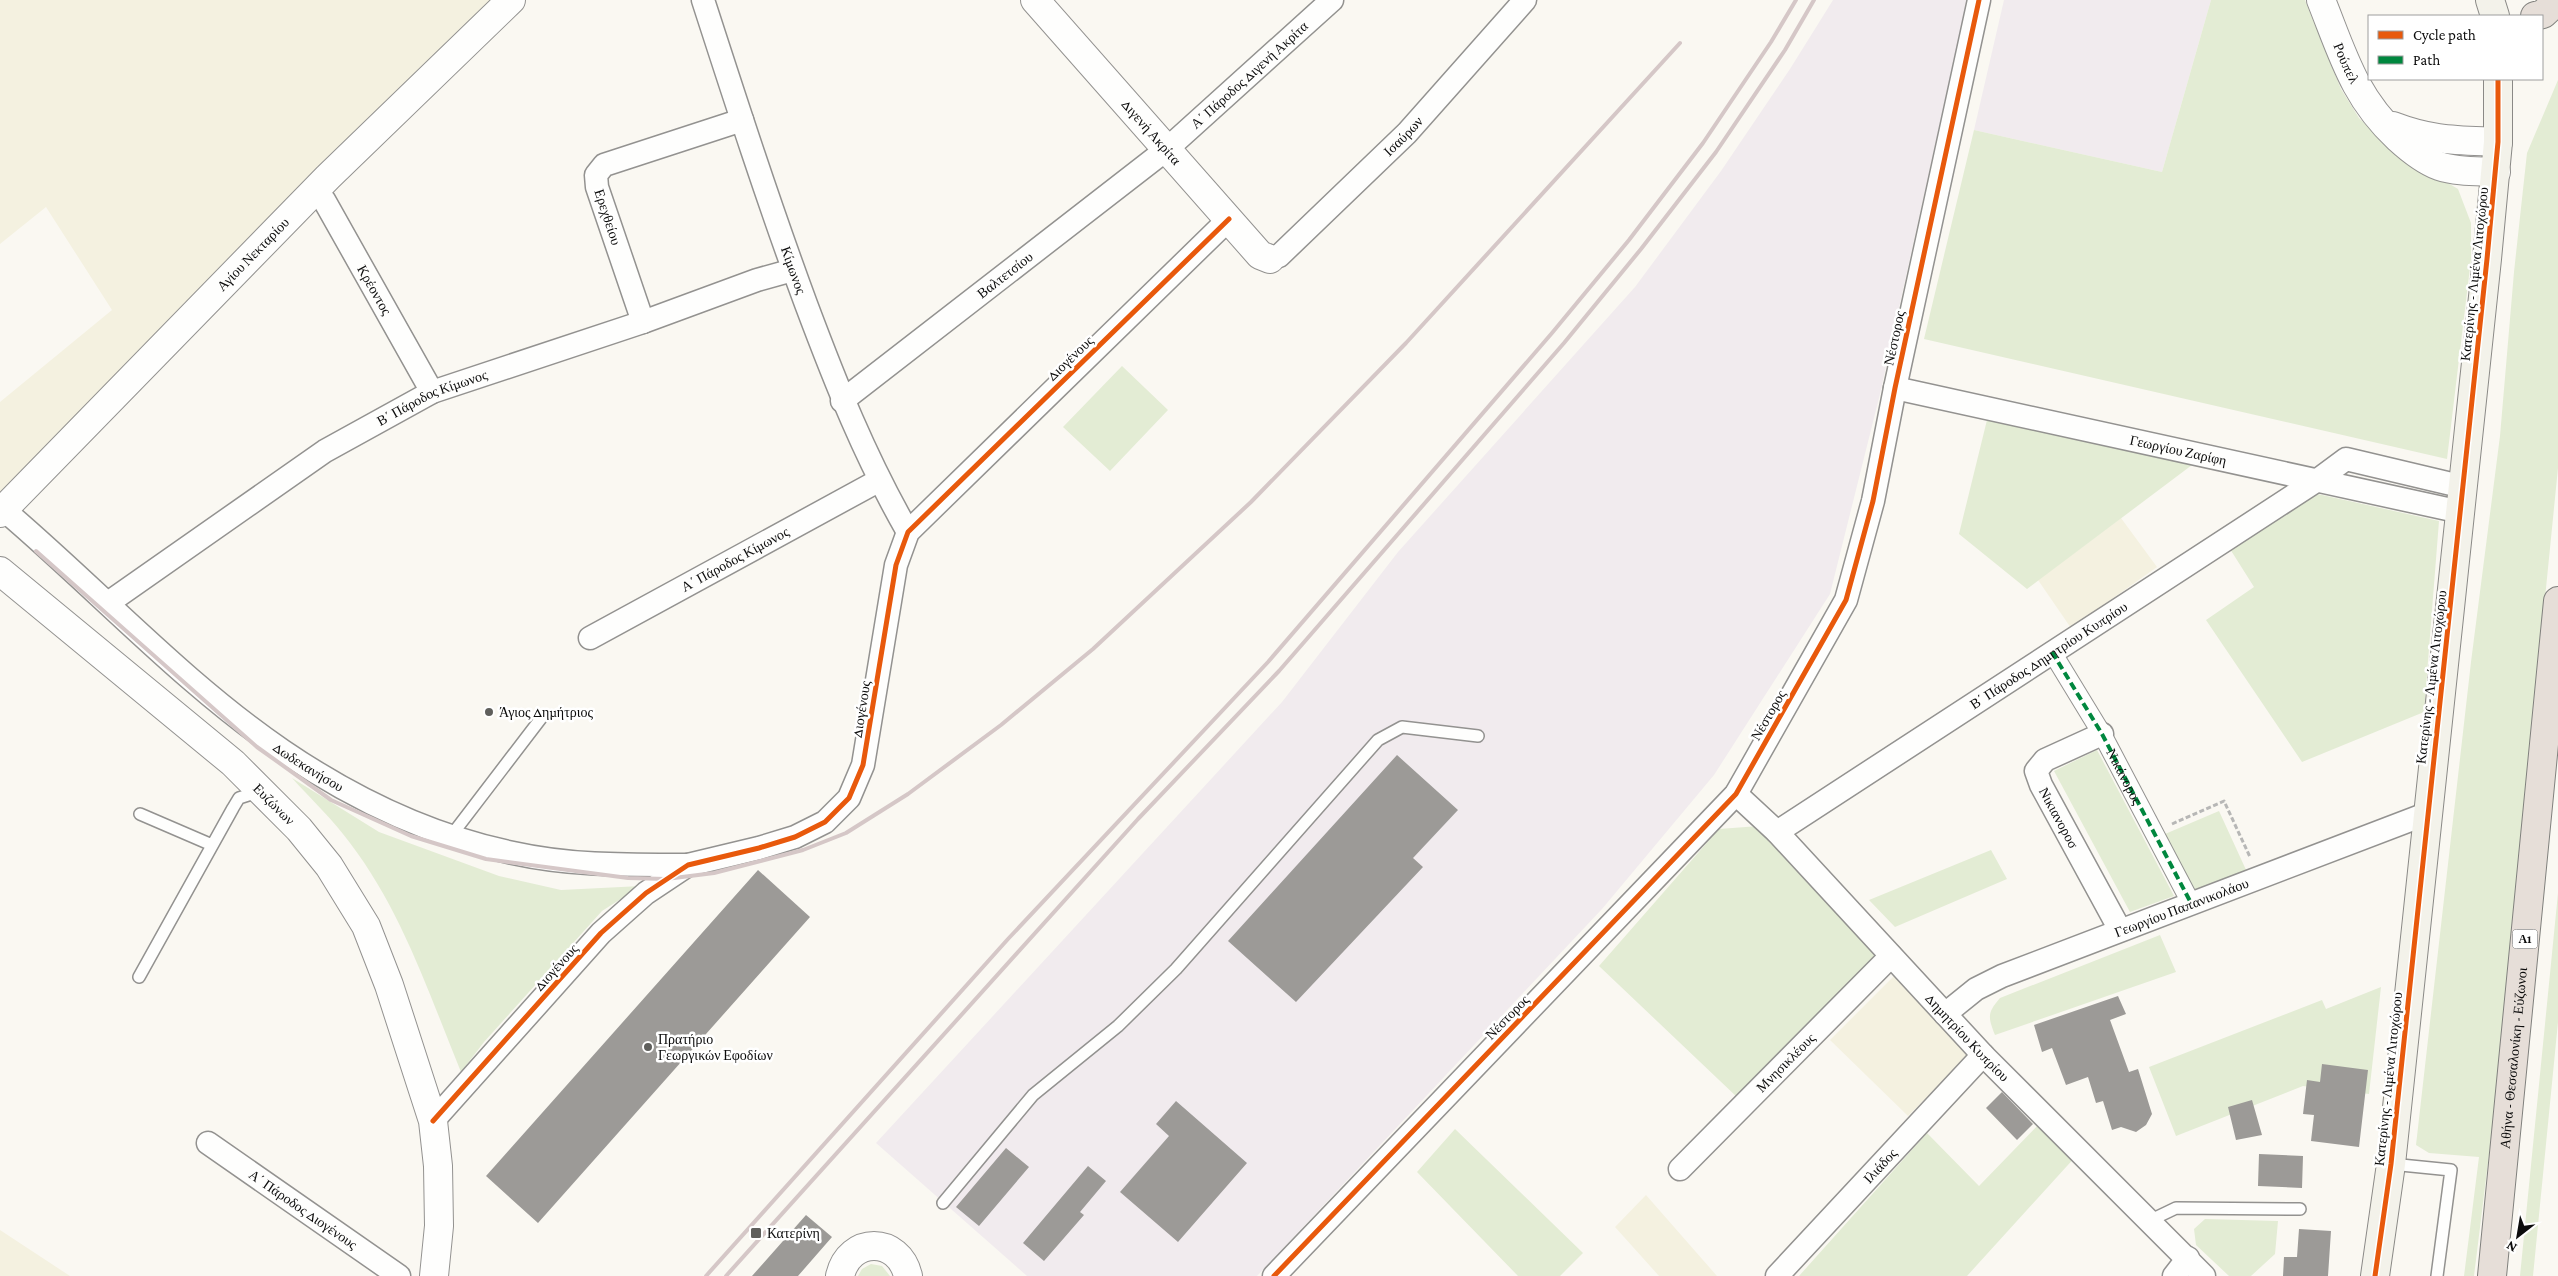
<svg xmlns="http://www.w3.org/2000/svg" width="2558" height="1276" font-family="'Crimson Pro',serif">
<style>
.industrial{fill:#f1ebee}
.farmland{fill:#f4f1e0}
.green{fill:#e3ecd4}
.building{fill:#9c9a97}
.lines{fill:none;stroke-linecap:round;stroke-linejoin:round}
.service-casing{stroke:#939290;stroke-width:14}
.pedestrian-casing{stroke:#939290;stroke-width:20}
.minor-casing{stroke:#939290;stroke-width:25}
.tertiary-casing{stroke:#939290;stroke-width:30}
.secondary-casing{stroke:#8a8986;stroke-width:30}
.motorway-casing{stroke:#80807d;stroke-width:30}
.path{stroke:#b7b7b6;stroke-width:3;stroke-dasharray:5 2.5;stroke-linecap:butt}
.service{stroke:#fefefd;stroke-width:11}
.pedestrian{stroke:#fefefd;stroke-width:18}
.minor{stroke:#fefefd;stroke-width:22}
.tertiary{stroke:#fefefd;stroke-width:28}
.secondary{stroke:#f3f2ea;stroke-width:28}
.motorway{stroke:#e6ded8;stroke-width:28}
.rail{stroke:#d5c7c7;stroke-width:4}
.quiet{stroke:#00873e;stroke-width:4;stroke-dasharray:8 4;stroke-linecap:butt}
.cycleway-casing{stroke:#fff;stroke-width:8}
.cycleway{stroke:#e8590c;stroke-width:5}
.poi-dot{fill:#5f5f5c;stroke:#fff;stroke-width:2}
.labels{text-anchor:middle;dominant-baseline:central;stroke-width:5;stroke-linejoin:round;paint-order:stroke}
.shield{fill:#fff;stroke:#555;stroke-width:1}
.shield-label{font-size:12px;font-weight:bold;fill:#0c0c0c}
.street-label{font-size:14px;fill:#0c0c0c;stroke:#fff}
.poi-label{font-size:14px;fill:#0c0c0c;stroke:#fff;text-anchor:start}
</style>
<rect width="100%" height="100%" fill="#faf8f2"/>
<path class="industrial" d="M1833 0H1967L1880 394 1830 594 1714 775 1602 909 1257 1276H1027L876 1143 1282 702 1398 552 1635 287 1721 171 1790 69Z
M2004 0H2211L2162 172 1974 130Z"/>
<path class="farmland" d="M0 0H492L0 498V402L112 310 46 207 0 244Z
M2121 518 2157 567 2071 628 2038 580Z
M1899 971 1973 1051 1908 1116 1830 1040Z
M1646 1195 1717 1276H1659L1615 1227Z
M0 1230 70 1276H0Z"/>
<path class="green" d="M2211 0H2305L2341 89 2359 118 2391 149 2458 189 2471 223V259L2447 459 1924 339 1974 130 2162 172Z
M2558 80V468L2491 1138 2474 1276H2464L2479 1157 2429 1153 2416 1145 2471 662 2500 436 2514 272 2527 153Z
M1122 366 1168 410 1110 471 1063 427Z
M1987 420 2192 465 2027 589 1959 534Z
M2313 493 2439 521 2424 712 2302 762 2206 620 2254 587 2230 549Z
M2097 750 2174 896 2130 912 2054 771Z
M292 778 379 832 499 876 561 890 641 886 602 911 484 1042 461 1072C429 994 402 911 350 843 333 820 311 799 292 778Z
M2219 811 2247 872 2194 894 2165 834Z
M1759 826 1885 956 1738 1098 1599 966 1719 829Z
M1991 850 2007 879 1895 927 1869 900Z
M2558 893V1022L2533 1276H2520Z
M2160 935 2176 972 1995 1035C1988 1017 1987 1013 2000 998Z
M2381 987 2369 1094 2303 1086 2176 1136 2149 1067 2322 1000 2326 1009Z
M2043 1120 2077 1155 1967 1276H1799L1927 1133 1979 1186Z
M1455 1129 1583 1253 1560 1276H1518L1417 1172Z
M2205 1219 2278 1221 2275 1254 2251 1276H2229L2196 1245 2194 1229Z
M871 1264 882 1266 890 1276H858L862 1269Z"/>
<path class="building" d="M1397 755 1458 810 1413 858 1423 867 1296 1002 1228 941Z
M758 870 810 917 538 1223 486 1176Z
M2118 996 2126 1014 2110 1020 2129 1072 2138 1069 2152 1114 2146 1125 2136 1132 2121 1127 2112 1130 2103 1101 2096 1103 2088 1077 2066 1085 2052 1048 2042 1052 2034 1025Z
M2322 1064 2368 1070 2359 1147 2311 1141 2314 1115 2303 1114 2307 1080 2320 1082Z
M2002 1092 2033 1124 2017 1140 1986 1108Z
M2252 1100 2262 1135 2236 1140 2228 1107Z
M1176 1101 1247 1163 1178 1242 1120 1192 1169 1136 1156 1124Z
M1006 1148 1029 1167 979 1226 956 1207Z
M2259 1154 2303 1156 2302 1188 2258 1186Z
M1088 1166 1106 1181 1080 1212 1084 1215 1044 1261 1023 1243Z
M806 1215 832 1237 798 1276H752Z
M2299 1229 2331 1231 2328 1276H2283L2284 1257H2297Z"/>
<g class="lines">
<defs>
<path id="service" d="M140 814 212 845
M451 836 542 717
M139 977 233 808 239 798 261 791
M2391 1164 2451 1170 2437 1276
M943 1203 1033 1095 1118 1026 1176 969 1378 740 1402 727 1478 736
M2151 1220 2176 1208 2300 1209"/>
<path id="pedestrian" d="M2052 652 2102 734 2191 903"/>
<g id="minor">
<path id="s1" d="M703 0C736 102 769 204 806 304 836 384 865 457 908 532"/>
<path id="s2" d="M316 190 324 200 432 392"/>
<path id="s3" d="M1270 259 1279 256 1407 133 1525 0"/>
<path d="M643 322 597 187 596 175 604 165 742 120"/>
<path id="s4" d="M1895 388 2461 512"/>
<path id="s5" d="M842 401 1167 149 1332 0"/>
<path id="s6" d="M4 510C96 588 184 684 283 751 352 798 431 836 513 853 571 866 629 865 688 865"/>
<path id="s7" d="M108 603 325 451 432 392 643 322 757 280 793 270"/>
<path id="s8" d="M590 638 878 481"/>
<path id="s9" d="M2102 734 2045 760 2036 771 2041 785 2120 930"/>
<path id="s10" d="M1736 794 1777 832 1983 1055 2204 1276"/>
<path id="s11" d="M1777 832 2319 479 2346 459 2464 487"/>
<path id="s12" d="M1945 1014 1976 989 2002 976 2426 814"/>
<path d="M433 1121 601 933 646 893 688 865 759 848 795 837 825 822 849 798 863 765 896 565 908 532 1229 219"/>
<path id="s13" d="M208 1143 399 1276"/>
<path id="s14" d="M1680 1169 1891 956"/>
<path d="M1274 1276 1736 794 1846 600 1873 501 1895 388 1979 0"/>
<path id="s15" d="M1777 1276 1983 1055"/>
<path d="M2174 1276 2188 1258"/>
</g>
<g id="tertiary">
<path id="s16" d="M1035 0 1260 255 1270 259"/>
<path id="s17" d="M2321 0C2343 55 2354 97 2398 138 2410 149 2423 160 2439 166 2457 172 2477 171 2496 172"/>
<path d="M2393 126C2432 141 2457 140 2498 142"/>
<path id="s18" d="M0 513 328 177 511 0"/>
<path id="s19" d="M0 571 233 763 299 829 329 866 366 926 389 985 433 1121 438 1166 439 1226 434 1276"/>
<path d="M840 1276C849 1236 899 1236 908 1276"/>
</g>
<path id="secondary" d="M2490 0 2495 16
M2375 1276 2391 1164 2487 259 2498 142V79"/>
<g id="motorway">
<path d="M2535 16 2543 14 2558 0"/>
<path id="s20" d="M2492 1276 2558 601"/>
</g>
</defs>
<use href="#service" class="service-casing"/>
<use href="#pedestrian" class="pedestrian-casing"/>
<use href="#minor" class="minor-casing"/>
<use href="#tertiary" class="tertiary-casing"/>
<use href="#secondary" class="secondary-casing"/>
<use href="#motorway" class="motorway-casing"/>
<path class="path" d="M2172 824 2224 801 2250 857"/>
<use href="#service" class="service"/>
<use href="#pedestrian" class="pedestrian"/>
<use href="#minor" class="minor"/>
<use href="#tertiary" class="tertiary"/>
<use href="#secondary" class="secondary"/>
<use href="#motorway" class="motorway"/>
<path class="rail" d="M36 551 257 747 331 800 411 836 486 859 628 878 666 879 714 873 803 850 846 833 908 794 1001 725 1093 649 1251 502 1406 343 1680 43
M706 1276 1008 939 1268 662 1552 333 1629 240 1703 143 1771 42 1796 0
M726 1276 1138 819 1279 671 1564 343 1641 249 1716 152 1785 50 1814 0"/>
<path class="quiet" id="s21" d="M2052 652 2102 734 2191 903"/>
<defs>
<path id="cycleway" d="M433 1121 601 933 646 893 688 865 759 848 795 837 825 822 849 798 863 765 896 565 908 532 1229 219
M1274 1276 1736 794 1846 600 1873 501 1895 388 1979 0
M2375 1276 2391 1164 2487 259 2498 142V79"/>
</defs>
<use href="#cycleway" class="cycleway-casing"/>
<use href="#cycleway" class="cycleway"/>
</g>
<g class="poi-dot">
<circle cx="489" cy="712" r="5"/>
<circle cx="648" cy="1047" r="5"/>
<rect x="750" y="1227" width="12" height="12" rx="2.5"/>
</g>
<g class="labels">
<rect class="shield" x="2512.5" y="929.5" width="25" height="19" rx="4"/>
<g class="shield-label">
<text x="2525" y="939">Α1</text>
</g>
<g class="street-label">
<text stroke="none"><textPath href="#s17" startOffset="68">Ρούπελ</textPath></text>
<text stroke="none"><textPath href="#s5" startOffset="522">Α΄ Πάροδος Διγενή Ακρίτα</textPath></text>
<text stroke="none"><textPath href="#s16" startOffset="176">Διγενή Ακρίτα</textPath></text>
<text stroke="none"><textPath href="#s3" startOffset="182">Ισαύρων</textPath></text>
<text transform="translate(608 217) rotate(72)">Ερεχθείου</text>
<text stroke="none"><textPath href="#s18" startOffset="362">Αγίου Νεκταρίου</textPath></text>
<text stroke="none"><textPath href="#s1" startOffset="285">Κίμωνος</textPath></text>
<text transform="translate(2474 274) rotate(-84)">Κατερίνης - Λιμένα Λιτοχώρου</text>
<text stroke="none"><textPath href="#s5" startOffset="206">Βαλτετσίου</textPath></text>
<text stroke="none"><textPath href="#s2" startOffset="116">Κρέοντος</textPath></text>
<text transform="translate(1894 338) rotate(-78)">Νέστορος</text>
<text transform="translate(1070 358) rotate(-44)">Διογένους</text>
<text stroke="none"><textPath href="#s7" startOffset="385">Β΄ Πάροδος Κίμωνος</textPath></text>
<text stroke="none"><textPath href="#s4" startOffset="290">Γεωργίου Ζαρίφη</textPath></text>
<text stroke="none"><textPath href="#s8" startOffset="165">Α΄ Πάροδος Κίμωνος</textPath></text>
<text stroke="none"><textPath href="#s11" startOffset="324">Β΄ Πάροδος Δημητρίου Κυπρίου</textPath></text>
<text transform="translate(2431 677) rotate(-83)">Κατερίνης - Λιμένα Λιτοχώρου</text>
<text transform="translate(861 709) rotate(-81)">Διογένους</text>
<text transform="translate(1768 715) rotate(-60)">Νέστορος</text>
<text stroke="none"><textPath href="#s6" startOffset="399">Δωδεκανήσου</textPath></text>
<text stroke="none"><textPath href="#s21" startOffset="144">Νικάνορος</textPath></text>
<text stroke="none"><textPath href="#s19" startOffset="360">Ευζώνων</textPath></text>
<text stroke="none"><textPath href="#s9" startOffset="129">Νικιανοροσ</textPath></text>
<text stroke="none"><textPath href="#s12" startOffset="261">Γεωργίου Παπανικολάου</textPath></text>
<text transform="translate(556 967) rotate(-48)">Διογένους</text>
<text transform="translate(1507 1017) rotate(-46)">Νέστορος</text>
<text stroke="none"><textPath href="#s10" startOffset="336">Δημητρίου Κυπρίου</textPath></text>
<text stroke="none"><textPath href="#s20" startOffset="219">Αθήνα - Θεσσαλονίκη - Εύζωνοι</textPath></text>
<text stroke="none"><textPath href="#s14" startOffset="150">Μνησικλέους</textPath></text>
<text transform="translate(2388 1079) rotate(-84)">Κατερίνης - Λιμένα Λιτοχώρου</text>
<text stroke="none"><textPath href="#s15" startOffset="151">Ιλιάδος</textPath></text>
<text stroke="none"><textPath href="#s13" startOffset="116">Α΄ Πάροδος Διογένους</textPath></text>
</g>
<g class="poi-label">
<text x="499" y="712">Άγιος Δημήτριος</text>
<text x="658" y="1039">Πρατήριο<tspan x="658" dy="16">Γεωργικών Εφοδίων</tspan></text>
<text x="767" y="1233">Κατερίνη</text>
</g>
</g>
<rect x="2368" y="15" width="175" height="65" fill="#ffffff" stroke="#9e9e9e"/>
<rect x="2378" y="31" width="25" height="8" fill="#e8590c" stroke="#9e9e9e"/>
<text x="2413" y="40" font-size="15" fill="#0c0c0c">Cycle path</text>
<rect x="2378" y="56" width="25" height="8" fill="#00873e" stroke="#9e9e9e"/>
<text x="2413" y="65" font-size="15" fill="#0c0c0c">Path</text>
<g transform="translate(2518 1236) rotate(211)" stroke="#ffffff" stroke-width="4" paint-order="stroke">
<path d="M0-4L9 19L0 12L-9 19Z" fill="#0c0c0c"/>
<text y="-8" font-size="14" font-weight="bold" text-anchor="middle" fill="#0c0c0c">N</text>
</g>
</svg>
